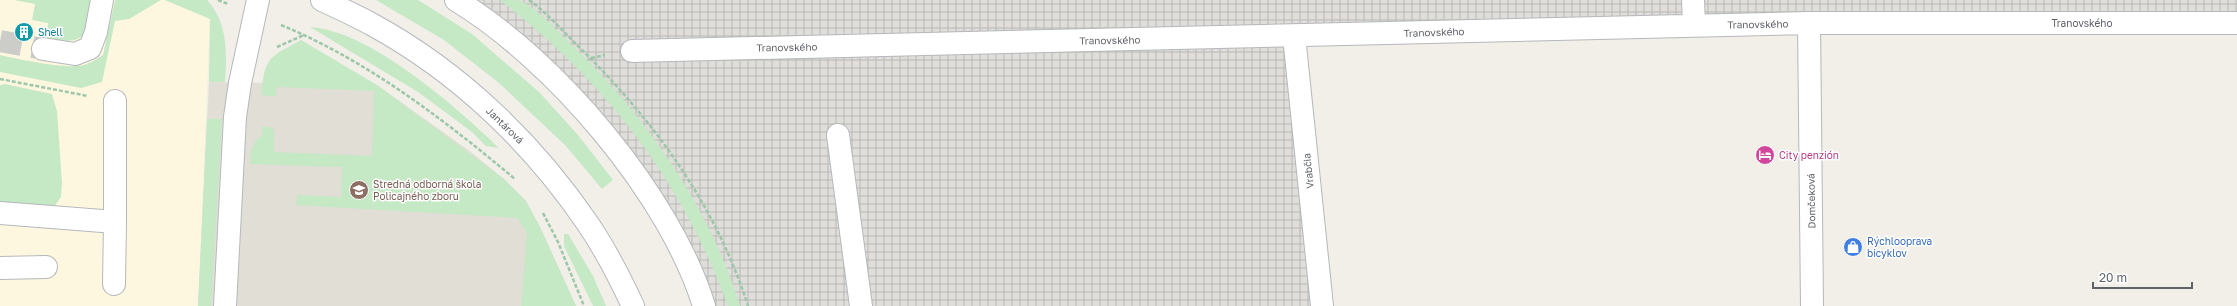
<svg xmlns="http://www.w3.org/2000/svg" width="2237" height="306" font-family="'Golos Text',sans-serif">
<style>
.commercial{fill:#fef7e0}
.industrial{fill:url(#industrial-grid)}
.education{fill:#e1ded6}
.green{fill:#c5e8c5}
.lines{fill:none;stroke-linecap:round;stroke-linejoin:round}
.minor-tunnel{stroke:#ccccc8;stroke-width:22;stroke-dasharray:22 11;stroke-linecap:butt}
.minor-casing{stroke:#b5b8bc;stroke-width:24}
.path{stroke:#9cc7a9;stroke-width:2.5;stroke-dasharray:4 2;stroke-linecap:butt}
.minor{stroke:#fff;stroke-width:22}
.labels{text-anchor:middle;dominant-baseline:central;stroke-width:3;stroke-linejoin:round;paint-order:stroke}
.street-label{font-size:10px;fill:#5f6368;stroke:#fff}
.culture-label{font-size:10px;fill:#0d838f;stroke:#fff;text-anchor:start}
.hotel-label{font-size:10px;fill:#b23c85;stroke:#fff;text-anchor:start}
.education-label{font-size:10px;fill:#785e54;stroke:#fff;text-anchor:start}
.shop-label{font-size:10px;fill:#366cbe;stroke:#fff;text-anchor:start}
</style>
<defs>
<pattern id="industrial-grid" width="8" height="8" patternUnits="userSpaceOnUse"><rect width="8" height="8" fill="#e0deda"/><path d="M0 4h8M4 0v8" fill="none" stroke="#b9b8b5"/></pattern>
</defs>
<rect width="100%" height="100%" fill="#f1efe8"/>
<path class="commercial" d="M0 0H165L210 19 198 306H0Z"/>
<path class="industrial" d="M456 0H2237V22L1295 36 1322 306H704L700 292 570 93Z"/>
<path class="education" d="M209 82 377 85 471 152 504 179 526 201 540 227 576 306H198Z"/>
<path class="green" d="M14 0H93C87 37 86 46 46 38L48 23 32 20 35 4Z
M115 0H161L129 19 115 21 102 82 81 88 0 72V55C19 59 69 71 87 64 92 62 98 58 103 55Z
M165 0H207C228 23 227 53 225 82H209L210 19Z
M376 0H418L472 34 539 92 578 135 613 180 602 189 565 145 499 83 444 40Z
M500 0C506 0 516 0 521 1 538 9 553 27 567 40 643 112 709 205 740 306H728C682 180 605 82 500 0Z
M310 27C369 30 458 108 499 148L486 146 472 132 418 92Z
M301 40 377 85 504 179 526 201 540 227 576 306H521L527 233 517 218 296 205 297 195 341 197 342 167 250 164C250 153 251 142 262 136V126L272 128 274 132V152L372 156 374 91 277 87 276 96H265L261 93C266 55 269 58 301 40Z
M5 84 52 94 57 111 62 183 61 197 54 207 0 209V85Z
M207 119H222L211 306H198Z
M564 234H568L593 276 606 306H593L564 246Z"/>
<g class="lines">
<path class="minor-tunnel" d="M0 41 43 49"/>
<defs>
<path id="minor" d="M322 0C339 8 357 16 373 25 459 72 533 143 588 224 605 249 620 278 633 306
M456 0C555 60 670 195 704 306
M1693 0 1694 25
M1809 23 1812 306
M1294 36 1322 306
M43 49 75 54 90 48 96 32 102 0
M632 51 1809 23H2237
M838 135 861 306
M0 213 115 222V101
M0 268 46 267
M114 284 115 222
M225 306 235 117 240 83 258 0"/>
</defs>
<use href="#minor" class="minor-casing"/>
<path class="path" d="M218 0 228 4
M529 0C547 13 562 30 577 45 653 119 716 205 748 306
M281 25C368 61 443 119 515 179
M277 47 304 35
M591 58 605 55
M0 79 88 96
M543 213 558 242 584 306"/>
<use href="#minor" class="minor"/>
</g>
<defs>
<symbol id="building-disc" viewBox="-11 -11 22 22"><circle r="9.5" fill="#0f9aa8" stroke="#fff"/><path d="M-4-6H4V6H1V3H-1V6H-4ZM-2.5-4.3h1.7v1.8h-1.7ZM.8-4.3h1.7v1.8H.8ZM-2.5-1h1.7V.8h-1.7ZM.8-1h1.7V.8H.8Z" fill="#fff"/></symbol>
<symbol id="hotel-disc" viewBox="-11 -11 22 22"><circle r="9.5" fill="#d1479c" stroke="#fff"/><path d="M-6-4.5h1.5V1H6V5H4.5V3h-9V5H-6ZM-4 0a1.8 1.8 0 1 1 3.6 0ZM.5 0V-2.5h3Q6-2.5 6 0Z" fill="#fff"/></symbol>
<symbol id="university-disc" viewBox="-11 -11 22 22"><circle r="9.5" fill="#8d6e63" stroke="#fff"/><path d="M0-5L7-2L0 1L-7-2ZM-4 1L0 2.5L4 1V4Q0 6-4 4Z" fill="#fff"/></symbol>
<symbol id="shop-disc" viewBox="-11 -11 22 22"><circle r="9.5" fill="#3f7fe0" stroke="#fff"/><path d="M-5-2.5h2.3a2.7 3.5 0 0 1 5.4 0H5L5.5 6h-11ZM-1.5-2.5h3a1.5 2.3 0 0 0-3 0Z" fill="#fff"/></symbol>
</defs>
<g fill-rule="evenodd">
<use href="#building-disc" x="13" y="21" width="22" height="22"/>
<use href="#hotel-disc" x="1754" y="144" width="22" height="22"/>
<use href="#university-disc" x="348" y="179" width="22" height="22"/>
<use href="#shop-disc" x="1842" y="236" width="22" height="22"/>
</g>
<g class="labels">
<g class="street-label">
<text x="2082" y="23">Tranovského</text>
<text transform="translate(1758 24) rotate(-1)">Tranovského</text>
<text transform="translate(1434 32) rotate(-2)">Tranovského</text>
<text transform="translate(1110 40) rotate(-1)">Tranovského</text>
<text transform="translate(787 47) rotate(-1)">Tranovského</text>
<text transform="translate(505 125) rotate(44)">Jantárová</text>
<text transform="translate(1308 171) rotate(-96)">Vrabčia</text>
<text transform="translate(1811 201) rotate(-91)">Domčeková</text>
</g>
<g class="culture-label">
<text x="38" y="32">Shell</text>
</g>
<g class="hotel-label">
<text x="1779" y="155">City penzión</text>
</g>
<g class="education-label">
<text x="373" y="184">Stredná odborná škola<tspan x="373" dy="12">Policajného zboru</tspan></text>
</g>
<g class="shop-label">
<text x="1867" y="241">Rýchlooprava<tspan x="1867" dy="12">bicyklov</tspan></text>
</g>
</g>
<path d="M2093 282v6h99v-6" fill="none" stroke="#5f6368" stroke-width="2"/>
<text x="2099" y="282" font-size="12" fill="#5f6368" stroke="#ffffff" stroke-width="3" paint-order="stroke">20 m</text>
</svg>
